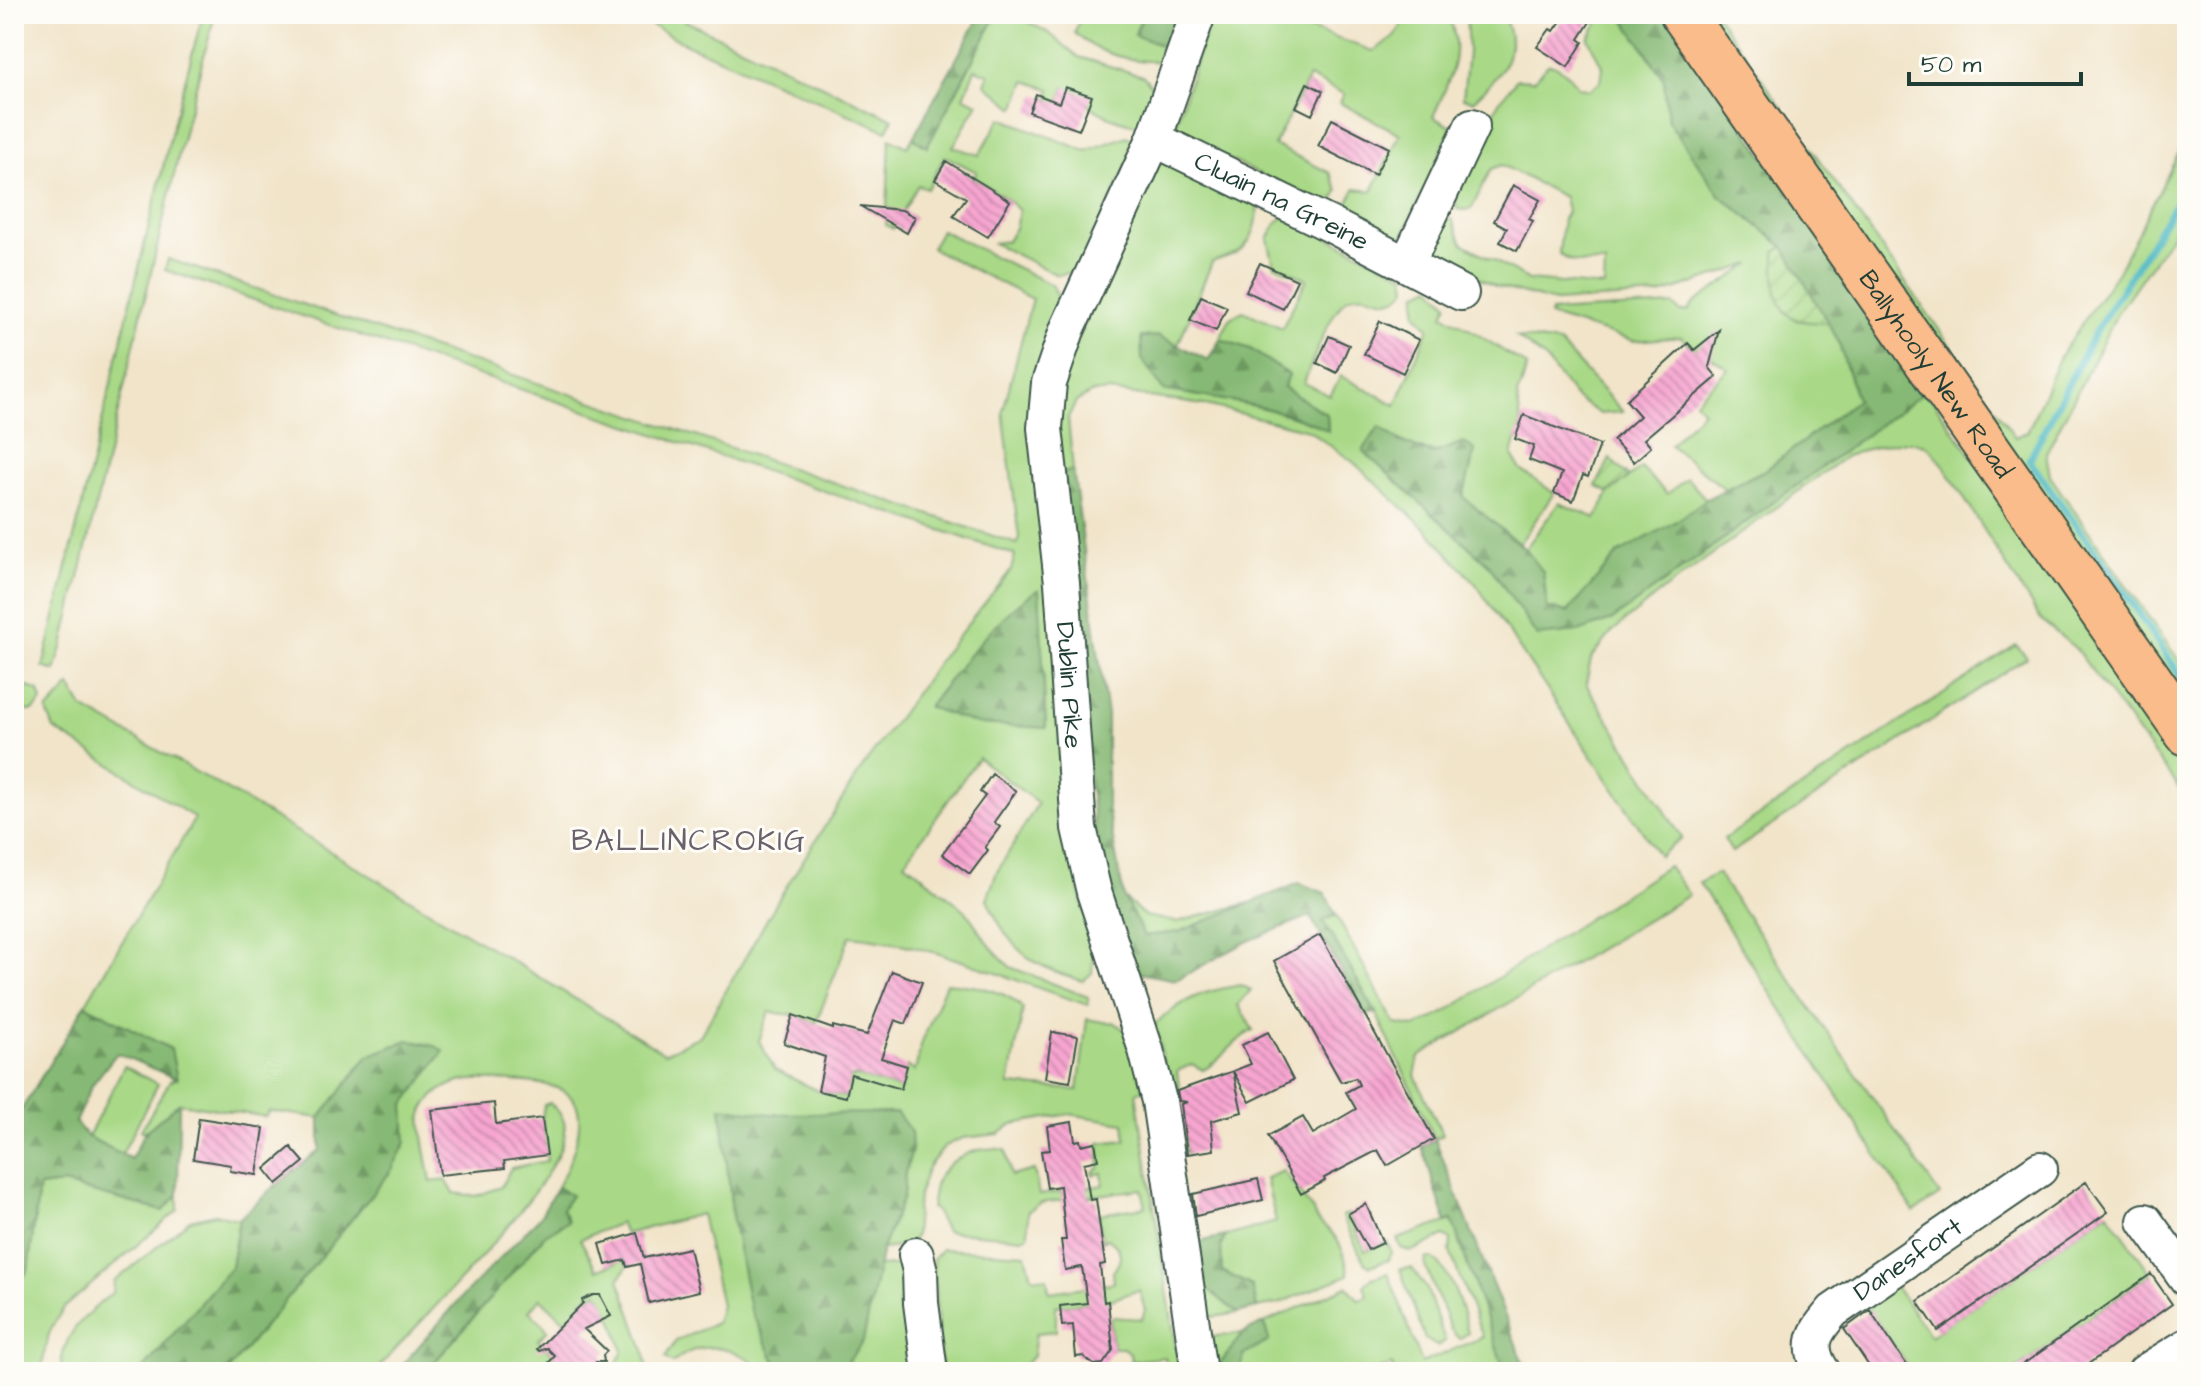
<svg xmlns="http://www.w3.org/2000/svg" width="2201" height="1386" font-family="'Architects Daughter',sans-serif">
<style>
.grass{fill:#a9d987;stroke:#648b5e;stroke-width:2;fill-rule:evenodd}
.forest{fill:url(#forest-firs);stroke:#527b54;stroke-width:2}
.garden{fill:url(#garden-furrows);stroke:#648b5e;stroke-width:2}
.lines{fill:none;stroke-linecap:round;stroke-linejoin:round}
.stream{stroke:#49b7c3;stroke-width:7}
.building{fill:url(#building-back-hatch)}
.minor-casing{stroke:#3e564a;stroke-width:38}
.major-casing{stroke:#3e564a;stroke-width:48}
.minor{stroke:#fff;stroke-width:34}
.major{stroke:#f9bc8a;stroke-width:44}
.labels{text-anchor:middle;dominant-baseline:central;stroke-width:6;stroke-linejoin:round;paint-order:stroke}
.street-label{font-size:26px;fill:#1f3d34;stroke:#fdfcf7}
.quarter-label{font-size:30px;letter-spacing:2px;fill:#6b616b;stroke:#fdfcf7}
</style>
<defs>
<pattern id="forest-firs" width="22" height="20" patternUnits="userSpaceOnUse" patternTransform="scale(2)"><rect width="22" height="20" fill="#86b974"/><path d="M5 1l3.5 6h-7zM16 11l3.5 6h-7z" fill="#6d9860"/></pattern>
<pattern id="garden-furrows" width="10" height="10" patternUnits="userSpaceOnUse" patternTransform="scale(2)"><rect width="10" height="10" fill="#a9d987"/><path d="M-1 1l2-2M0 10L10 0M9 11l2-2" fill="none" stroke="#91bb75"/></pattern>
<pattern id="building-back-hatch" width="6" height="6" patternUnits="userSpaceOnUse" patternTransform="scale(2)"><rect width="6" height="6" fill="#f7a5d0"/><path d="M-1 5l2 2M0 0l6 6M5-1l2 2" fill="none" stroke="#c788aa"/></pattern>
</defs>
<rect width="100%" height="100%" fill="#fdfcf7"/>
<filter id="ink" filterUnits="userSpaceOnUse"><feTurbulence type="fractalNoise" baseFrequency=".0125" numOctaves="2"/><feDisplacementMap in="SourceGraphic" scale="16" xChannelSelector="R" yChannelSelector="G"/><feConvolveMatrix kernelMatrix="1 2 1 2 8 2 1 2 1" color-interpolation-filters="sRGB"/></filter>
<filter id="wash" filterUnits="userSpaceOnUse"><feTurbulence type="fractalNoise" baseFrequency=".006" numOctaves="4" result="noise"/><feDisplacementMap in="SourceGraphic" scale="32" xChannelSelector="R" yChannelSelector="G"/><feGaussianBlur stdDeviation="1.8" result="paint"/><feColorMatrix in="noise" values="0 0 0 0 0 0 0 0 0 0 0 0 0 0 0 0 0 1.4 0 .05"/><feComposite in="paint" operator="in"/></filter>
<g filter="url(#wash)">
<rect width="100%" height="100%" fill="#f1e4c9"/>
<path class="grass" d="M203 14H215L187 120 64 641 55 671 43 667 175 117Z
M631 14H671L893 119 887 131 686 44Z
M997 14 1017 16 1049 33 1079 57 1143 76 1151 85 1152 95 1140 125C1110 122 1087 106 1065 87L1059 103 1048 99 1050 89 1026 81 1015 108 985 84 989 74 975 69 964 97 978 103 953 147 979 155 1001 118 1086 151 1127 136 1137 143 1079 271 1057 275 993 243 1007 241 1015 228 1019 211 1010 201 973 177 977 172 945 156 927 189 918 185 893 229 886 225V219L894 210 887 208 890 138 907 147 913 138 927 147Z
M1081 14H1144L1134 35 1171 49 1166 61C1136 63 1097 55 1075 33Z
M1211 14H1277L1276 17 1373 51 1395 37 1408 14H1448C1465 54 1449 80 1433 117L1452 127 1401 240 1342 213 1355 189 1372 191 1400 134 1340 103 1344 94 1309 77 1274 145 1330 173 1338 191 1329 207 1190 141 1176 124Z
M1466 14H1502C1523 51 1500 76 1473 101L1463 98 1468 52Z
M1603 14H1621L1664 79 1668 121 1721 196 1784 247 1775 252 1796 320 1828 323 1838 340 1857 400 1767 469 1725 489 1670 445 1703 411 1695 401 1728 369C1712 356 1696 351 1681 337L1634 341 1550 316 1551 312 1674 305 1680 312 1688 311 1694 303 1751 264 1659 295 1555 302 1495 286 1426 251 1440 219H1452L1462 243 1529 280 1604 287 1605 263C1588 263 1571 266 1559 253L1563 219 1567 212 1564 197 1502 165 1491 169 1472 208 1466 210 1457 209 1454 190 1499 102 1517 79 1534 80 1548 64C1561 65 1571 77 1578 87L1589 90 1601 81 1603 68 1588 38Z
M1696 14H1716L2015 437 2028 431 2060 356 2118 271 2187 137V213L2118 312 2046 453 2050 476 2187 672V713Z
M1159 160 1256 203C1261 219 1252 243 1238 252 1230 256 1220 259 1212 262L1178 345 1159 336 1163 390C1218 399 1277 406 1328 430L1327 414 1283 387 1289 375 1250 349 1220 339 1230 318 1243 311 1282 328 1307 279 1274 265 1268 239 1277 222 1285 216 1405 275 1407 288C1387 315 1370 285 1348 298 1332 308 1311 364 1304 383L1330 396 1341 376 1396 405 1429 328 1416 313 1417 293 1431 286 1448 304 1443 315 1466 327 1527 366 1521 387 1517 394 1521 424 1512 455 1521 470 1554 493 1519 544 1463 497 1475 450C1429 454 1418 454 1379 427L1363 451 1489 565 1537 636 1612 620 1926 391 2187 761V799L2075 648 2041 620 1942 463C1938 459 1934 452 1929 448 1907 433 1868 449 1846 456L1657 595 1613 631 1591 659 1586 684 1682 838 1659 856 1476 584 1427 530 1352 461 1308 430 1210 406 1109 391 1091 393 1076 402 1068 418 1073 470 1059 475 1056 432 1067 364Z
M941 230 1052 285 1060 300 1044 345 1079 887 1094 949 1092 973 1083 981C1028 965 1011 951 987 899L997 872 1038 803 978 758 905 862 965 910 991 947 1010 967 1088 997V1005C1009 980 932 943 850 936L816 1023 793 1015 769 1012 759 1041 775 1070 818 1091 845 1097 850 1078 856 1076 901 1089 907 1066 915 1071 922 1042 946 983C970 985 1008 989 1023 1009L1009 1085 1078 1090 1087 1019 1108 1023 1114 1022 1127 1032 1144 1090 1136 1093 1180 1372H1168L1165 1357 1131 1361 1130 1354 1123 1348H1113L1110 1317 1142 1319 1145 1310 1139 1290 1108 1301 1056 1306V1331L1036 1333 1033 1356 1022 1368 950 1372 941 1367 933 1259 942 1249 1026 1254 1032 1277 1047 1278 1049 1292 1114 1283 1113 1272C1124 1258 1122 1247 1107 1239L1102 1241 1098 1214 1146 1207 1142 1189 1041 1203 1028 1211V1235L1023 1238 946 1231 934 1209 931 1208C933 1200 933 1191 936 1183 947 1157 980 1144 1006 1150L1011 1176 1034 1170 1039 1195 1104 1185 1102 1173 1093 1175V1172L1100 1167 1099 1143 1126 1140 1124 1123 1069 1114 1013 1124 999 1134 963 1138 945 1146 928 1167 918 1196 915 1237 905 1246 882 1249 903 1197 905 1173 912 1150 771 1114 722 1108 733 1222 750 1309 780 1372H766C739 1348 702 1336 673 1363L665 1358 676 1341 716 1323 721 1305 701 1214 625 1234 620 1223 580 1239 597 1270 625 1259 627 1267 619 1279 644 1350 648 1372H612L623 1351 613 1320 598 1292 582 1300 589 1315 565 1321 540 1298 529 1311 548 1330 538 1340 555 1356 547 1372H426L545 1235 568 1221 562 1209 571 1195 557 1187C570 1164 598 1105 560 1089 546 1083 527 1082 512 1081 492 1080 469 1077 451 1085 440 1089 424 1103 422 1115 419 1126 429 1167 431 1182L446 1180 454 1193 476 1196 501 1187 511 1168 547 1161 542 1118 544 1105 550 1103C557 1109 565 1118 565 1128 566 1183 414 1324 375 1372H227L391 1171 405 1142 404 1105 368 1056 320 1118 269 1111 267 1117 179 1103 145 1132 141 1130 170 1081 177 1078 105 1014 85 1005 195 818 54 729 47 711 70 686 83 708 238 796 665 1053 700 1036 781 895 862 768 943 655 1011 570 1015 555 165 270 168 259 1017 544 1019 537 1003 411 1032 299 931 248ZM1039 589 1046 728 928 706C962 666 994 617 1039 589Z
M1517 337 1559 343 1623 412 1600 414 1576 398 1544 358Z
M1641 468 1667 494 1687 478 1706 499 1680 519 1618 554 1569 612 1547 608 1543 572 1525 549 1559 503 1596 518 1609 493Z
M2016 645 2027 657 1732 852 1724 839Z
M14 682 39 691 42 702 33 711H21L14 715Z
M1668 866 1689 895 1419 1057 1415 1076 1443 1135 1435 1139 1376 1013 1322 920 1336 915 1395 1024 1416 1027 1446 1012Z
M1717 873 1940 1195 1914 1212 1699 883Z
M1124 898 1145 916 1177 922 1249 903 1179 932 1144 936Z
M1241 985 1251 990 1238 1005 1253 1030C1233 1040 1223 1060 1203 1070L1192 1064 1177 1071 1187 1154 1182 1150 1155 1024C1186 997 1201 992 1241 985Z
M124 1066 158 1084 122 1154 88 1137Z
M1283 1171 1313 1211C1315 1222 1323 1224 1330 1231 1341 1242 1347 1260 1348 1275L1278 1304 1257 1308 1251 1286 1222 1271 1221 1245 1226 1236 1276 1222 1266 1178Z
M63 1184 162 1211 178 1195V1210L65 1307C47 1331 45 1342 42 1372H14V1287L28 1270 39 1187Z
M2108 1212 2151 1274 2012 1372H1912L1863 1301 1892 1282 1930 1336Z
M215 1214 239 1219 231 1267 141 1372H60C63 1330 84 1318 113 1292L114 1282 190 1220Z
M1348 1214 1365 1251 1387 1242 1391 1251 1389 1260 1370 1266 1365 1264 1342 1216Z
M1452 1220 1505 1372H1395L1392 1365 1371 1372H1240L1243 1355 1269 1341 1264 1323 1347 1286 1359 1300 1368 1296 1364 1285 1372 1278 1388 1273 1422 1363 1483 1337 1450 1252 1451 1240 1444 1236 1410 1252 1401 1248 1397 1239Z
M1427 1258C1448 1258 1464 1314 1468 1333L1459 1339 1451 1330 1425 1266Z
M878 1266H902L922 1372H840L863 1341Z
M1412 1268 1427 1289 1445 1341 1437 1346 1425 1339 1400 1269Z
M1201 1288H1206L1238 1313 1206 1318Z
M1243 1333 1220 1364 1215 1366 1216 1372H1211L1209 1337Z"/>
<path class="forest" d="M981 14H997L927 147 913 138Z
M1144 14H1184L1171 49 1134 35Z
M1621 14H1666L1926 391 1612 620 1578 632 1537 636 1489 565 1363 451 1379 427 1399 441 1433 454 1463 442 1475 450 1463 497 1525 549 1543 572 1547 608 1568 612 1618 554 1680 519 1706 499 1767 469 1857 400 1838 340 1784 247 1721 196 1668 121 1664 79Z
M1159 336 1208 360 1220 339 1250 349 1289 375 1284 387 1327 415 1328 431C1287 407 1211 398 1163 390L1142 359 1141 337Z
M1073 470 1107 715V807L1124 898 1144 936 1179 932 1299 883 1325 893 1336 915 1323 921 1376 1013 1365 1015 1310 916 1246 942 1176 980 1140 973 1132 967 1099 876 1059 475Z
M1039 589 1046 728 977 724 928 707C962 666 994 617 1039 589Z
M85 1005 171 1049 177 1079 117 1053 92 1085 75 1122 88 1137 131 1159 145 1132 179 1103 178 1195 163 1211 63 1184 39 1187 28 1271 14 1287V1122Z
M408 1040 435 1046 444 1051 404 1105 406 1142 391 1171 227 1372H141L231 1267 239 1219 277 1184 320 1150V1118L368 1056Z
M721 1107 771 1114 897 1113 911 1132 912 1150 905 1173 903 1197 882 1249 863 1341 840 1372H780L750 1309 733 1222Z
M1435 1139 1527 1372H1505L1452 1220 1446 1222 1422 1146Z
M557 1187 571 1195 562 1209 568 1221 545 1235 426 1372H396L462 1297 540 1217Z
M1226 1236 1221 1245 1222 1271 1252 1286 1257 1308 1238 1313 1206 1288H1201L1194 1243Z
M1264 1323 1269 1341 1244 1355 1240 1372H1216L1215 1366 1220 1364 1243 1333Z"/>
<path class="garden" d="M1784 247 1828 323C1819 322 1804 323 1795 319 1772 308 1775 273 1775 252Z
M1610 459 1629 477 1609 493 1596 486Z"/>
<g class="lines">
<path class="stream" d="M2187 185 2094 334 2029 460 2123 590 2187 686"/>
</g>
<g id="blocks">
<path class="building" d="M1566 14H1595L1579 39 1583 42 1568 67 1537 47 1550 29 1554 31Z
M1307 83 1323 91 1312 115 1296 107Z
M1065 87 1092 96 1079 130 1029 112 1036 94 1059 103Z
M1332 119 1389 148 1375 175 1318 146Z
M946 161 1010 201 988 237 953 216 966 198 935 180Z
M1513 185 1540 200 1529 219 1533 221 1517 251 1500 242 1507 228 1494 221Z
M860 206 902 210 915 217 907 233Z
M1260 263 1297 280 1283 309 1246 291Z
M1201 296 1227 307 1216 331 1190 320Z
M1380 321 1419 340 1403 373 1364 354Z
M1719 330 1709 367 1717 377 1644 439 1651 447 1634 462 1613 440 1640 416 1626 400 1688 343 1694 350Z
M1329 336 1349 345 1337 373 1317 363Z
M1524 415 1600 445 1588 477 1583 475 1573 501 1554 493 1562 473 1529 460 1534 446 1515 439Z
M992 774 1016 791 994 822 1000 827 985 847 988 850 970 874 942 854 985 796 980 792Z
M1320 935 1434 1139 1387 1166 1378 1150 1324 1178 1325 1181 1301 1194 1268 1136 1303 1117 1313 1134 1356 1109 1346 1092 1359 1085 1356 1078 1341 1082 1274 961Z
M892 971 922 982 906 1024 895 1020 881 1058 907 1066 901 1089 851 1074 846 1097 818 1091 825 1057 784 1043 793 1015 833 1029V1026L867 1035Z
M1052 1032 1078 1036 1070 1082 1045 1078Z
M1268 1032 1293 1080 1250 1102 1233 1071 1251 1064 1242 1045Z
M1233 1071 1242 1112 1211 1121 1214 1150 1187 1154 1181 1104 1187 1102 1179 1101 1177 1091Z
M494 1103 496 1124 542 1118 547 1155 504 1161 505 1168 440 1175 432 1110Z
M199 1118 264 1128 257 1175 230 1171 231 1165 193 1159Z
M1072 1122 1075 1141 1080 1140 1081 1145 1095 1142 1098 1160 1084 1163 1090 1200 1096 1199 1105 1264 1100 1265 1104 1302 1108 1301 1113 1350 1103 1364 1094 1365 1083 1356 1076 1357 1073 1325 1062 1326 1060 1306 1087 1303 1082 1267 1065 1270 1061 1240H1066L1060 1186 1047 1188 1041 1151 1050 1150 1047 1126Z
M291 1147 304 1162 277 1184 265 1169Z
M1258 1179 1263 1200 1196 1216 1193 1194Z
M2086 1182 2108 1212 1938 1331 1918 1301Z
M1366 1204 1383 1243 1368 1250 1348 1214Z
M637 1233 644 1258 689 1248 699 1291 649 1303 640 1264 627 1267 625 1260 606 1265 600 1244Z
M2151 1274 2172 1304 2077 1372H2012Z
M593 1295H600L611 1316 584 1329 607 1351 603 1355 604 1362H596L587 1372H540L555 1356 547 1348 539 1351 537 1349 583 1303 582 1300Z
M1870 1310 1897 1351 1912 1372H1873L1844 1329Z"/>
</g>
</g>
<g filter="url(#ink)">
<use href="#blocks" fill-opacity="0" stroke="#3e564a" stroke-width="2"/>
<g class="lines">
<defs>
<g id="minor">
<path id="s1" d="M1198 14 1154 139 1067 330 1049 383 1045 428 1062 583 1079 828 1094 892 1146 1050 1159 1101 1199 1372"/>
<path id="s2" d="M1154 139 1329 224 1461 293"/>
<path d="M1407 264 1472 126"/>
<path d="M2145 1221 2187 1279"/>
<path d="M916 1255 920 1271 921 1303 930 1372"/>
<path id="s3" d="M1823 1372C1805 1345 1815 1332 1833 1311L2040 1169"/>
<path d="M2145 1372 2187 1346"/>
</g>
<g id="major">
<path id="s4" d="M1683 14 2187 733"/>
</g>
</defs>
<use href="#minor" class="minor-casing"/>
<use href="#major" class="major-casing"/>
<use href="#minor" class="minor"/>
<use href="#major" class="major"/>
</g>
</g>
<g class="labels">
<g class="street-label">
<text stroke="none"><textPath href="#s2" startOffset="142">Cluain na Greine</textPath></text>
<text stroke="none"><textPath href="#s4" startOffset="440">Ballyhooly New Road</textPath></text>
<text stroke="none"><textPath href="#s1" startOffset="702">Dublin Pike</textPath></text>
<text stroke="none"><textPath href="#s3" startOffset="160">Danesfort</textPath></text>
</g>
<g class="quarter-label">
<text x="689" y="841">BALLINCROKIG</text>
</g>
</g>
<rect width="2201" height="1386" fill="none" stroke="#fdfcf7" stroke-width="48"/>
<path d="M1909 72v12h172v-12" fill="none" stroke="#1f3d34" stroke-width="4"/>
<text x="1921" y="72" font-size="24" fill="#1f3d34" stroke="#fdfcf7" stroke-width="6" paint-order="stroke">50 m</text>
</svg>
